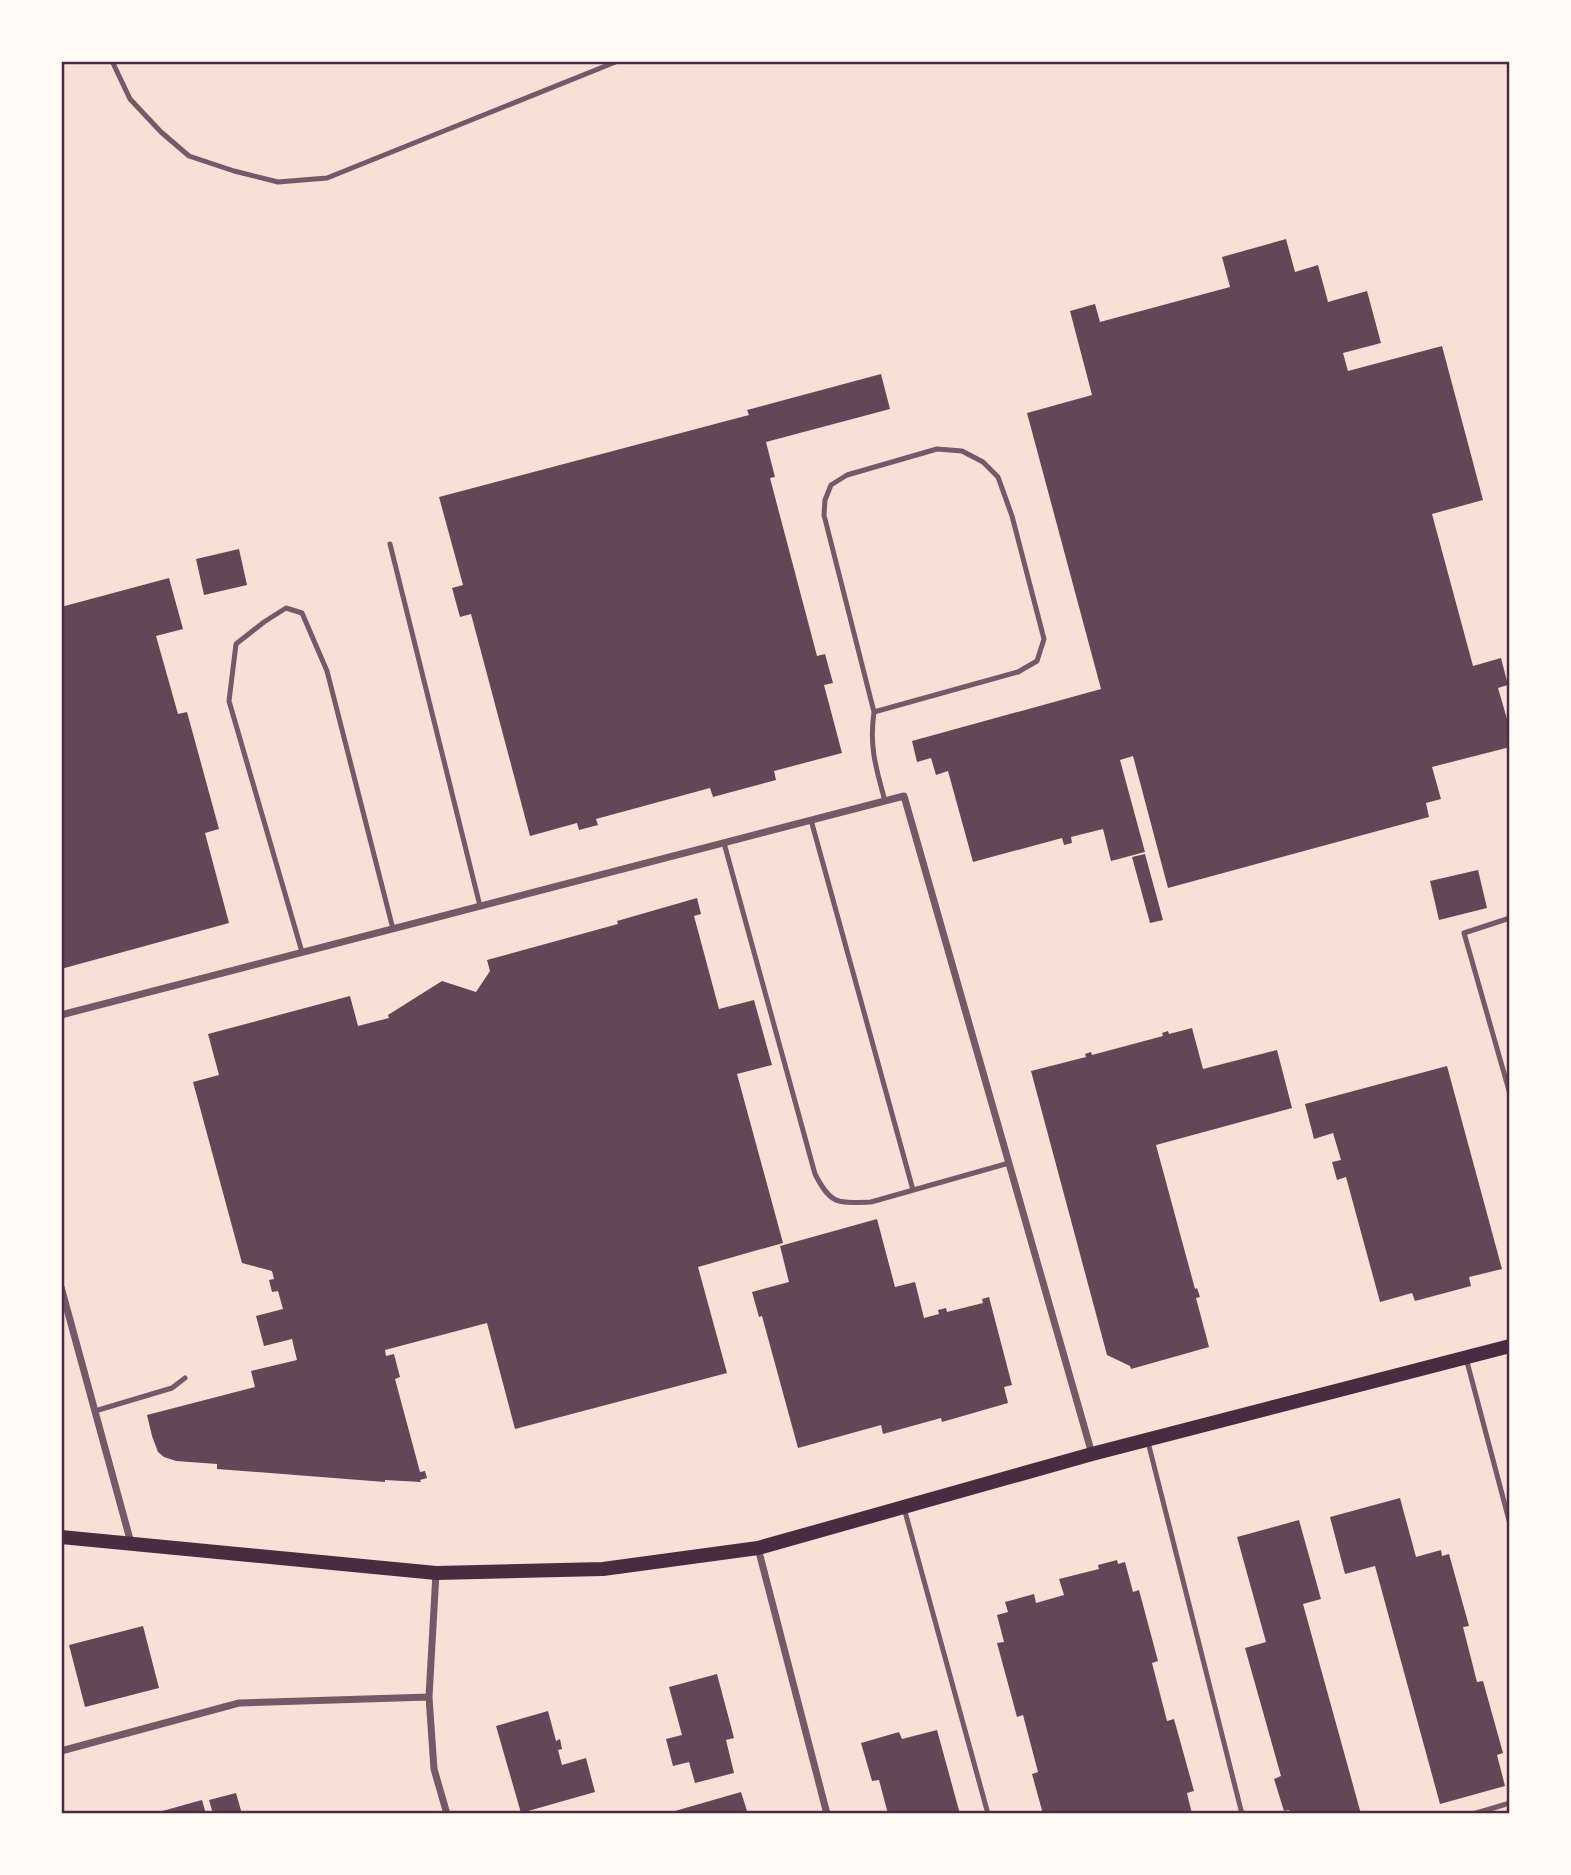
<svg xmlns="http://www.w3.org/2000/svg" width="1571" height="1875" font-family="Lato,sans-serif">
<style>
.building{fill:#644757}
.lines{fill:none;stroke-linecap:round;stroke-linejoin:round}
.service{stroke:#755966;stroke-width:5}
.minor{stroke:#755966;stroke-width:7}
.secondary{stroke:#4a2c40;stroke-width:14}
.neatline{fill:none;stroke:#4a2c40;stroke-width:2.5}
</style>
<rect width="100%" height="100%" fill="#f7e1d7"/>
<path class="building" d="M1286 239 1295 272 1318 265 1328 302 1367 291 1381 343 1343 353 1348 371 1442 346 1483 500 1432 514 1473 666 1501 658 1508 685 1498 688 1510 729V747L1432 767 1441 799 1426 803 1429 817 1168 888 1133 756 1120 760 1145 852 1111 861 1103 829 1071 837 1072 843 1064 845 1062 838 973 862 948 771 936 775 931 758 917 762 912 741 1101 689 1027 413 1092 395 1070 311 1095 304 1100 322 1230 287 1222 257Z
M881 374 890 409 766 442 775 477 770 478 817 656 825 654 833 683 824 685 842 753 774 771 776 780 713 797 710 788 596 819 598 825 579 830 577 823 530 836 471 614 460 617 452 588 463 585 439 497 749 415 747 410Z
M239 549 247 585 204 595 196 559Z
M169 578 183 629 156 636 178 714 187 712 219 829 205 833 229 923 61 969V607Z
M1145 854 1163 920 1150 923 1132 857Z
M1478 870 1487 908 1439 920 1430 881Z
M697 898 701 914 694 916 719 1009 754 1000 772 1065 737 1074 783 1243 698 1267 727 1373 515 1429 487 1323 385 1350 386 1356 394 1354 400 1377 395 1379 420 1472 425 1471 427 1478 420 1480 421 1482 385 1480V1482L217 1469V1464L176 1461 164 1457 158 1452 152 1436 147 1415 255 1387 251 1371 297 1360 292 1339 264 1346 256 1316 283 1309 278 1291 272 1292 269 1280 274 1279 272 1271 242 1263 193 1082 219 1075 208 1034 350 996 358 1026 389 1018 388 1015 442 981 476 992 490 971 487 960 618 924 617 921Z
M1192 1028 1203 1069 1277 1050 1292 1108 1156 1145 1195 1289 1197 1288 1200 1297 1196 1298 1209 1347 1131 1369 1130 1366 1107 1355 1031 1071 1086 1057 1085 1054 1091 1052 1092 1055 1163 1036 1162 1033 1168 1031 1169 1034Z
M1447 1066 1502 1269 1469 1277 1471 1286 1415 1301 1412 1293 1380 1302 1346 1177 1337 1180 1332 1162 1341 1160 1333 1133 1314 1139 1305 1104Z
M877 1219 895 1287 915 1282 924 1318 939 1314 938 1310 946 1308 947 1312 983 1303 982 1299 989 1297 1012 1385 1004 1387 1008 1403 942 1422 941 1418 883 1434 881 1425 798 1448 762 1316 759 1317 752 1292 789 1282 780 1246Z
M1400 1498 1416 1557 1441 1550 1442 1556 1449 1554 1469 1626 1463 1627 1477 1682 1483 1681 1503 1753 1497 1755 1505 1786 1440 1804 1375 1566 1345 1574 1330 1517Z
M1299 1520 1321 1599 1303 1604 1361 1814H1291L1289 1810 1284 1811 1274 1779 1281 1776 1245 1648 1266 1642 1237 1537Z
M1117 1560 1118 1564 1125 1562 1133 1592 1139 1590 1158 1661 1152 1663 1167 1721 1174 1719 1194 1791 1187 1793 1192 1814H1043L1032 1774 1038 1772 1023 1715 1017 1717 997 1643 1004 1642 997 1615 1008 1612 1005 1602 1034 1594 1036 1603 1064 1595 1059 1579 1099 1569 1098 1565Z
M143 1626 159 1688 85 1707 69 1645Z
M717 1674 734 1738 726 1740 734 1773 695 1783 689 1762 673 1766 666 1739 682 1735 669 1687Z
M548 1711 556 1741 560 1739 562 1749 558 1750 562 1765 586 1758 595 1792 521 1813 496 1726Z
M937 1730 960 1814H888L879 1780 872 1781 861 1743 899 1732 902 1739Z
M741 1792 748 1814H668V1813Z
M236 1793 242 1814H213L209 1800Z
M202 1800 206 1814H156L155 1813Z"/>
<g class="lines">
<path class="service" d="M112 61 130 99 161 132 189 156 234 171 278 182 327 178 618 61
M390 544 480 906
M874 712 824 515 825 500 831 485 847 475 937 449 962 451 983 462 998 477 1012 516 1044 639 1037 661 1018 672 874 712C869 747 876 768 885 801
M811 820 913 1190
M724 843 815 1174C831 1205 837 1203 871 1202L1009 1163
M1510 918 1464 933 1510 1094
M302 952 229 701 236 644 264 622 286 608 302 613 327 671 393 929
M1466 1358 1510 1524
M95 1411 172 1388 185 1378
M1148 1442 1242 1814
M904 1508 988 1814
M1473 1814 1510 1803"/>
<path class="minor" d="M61 1015 904 796 1092 1454
M61 1287 131 1543
M758 1548 827 1814
M436 1573 429 1697 434 1769 447 1814
M61 1751 239 1703 429 1697"/>
<path class="secondary" d="M61 1537 436 1573 603 1569 758 1548 1092 1454 1510 1346"/>
</g>
<rect width="1571" height="1875" fill="none" stroke="#fffaf5" stroke-width="126"/>
<rect x="63" y="63" width="1445" height="1749" class="neatline"/>
</svg>
